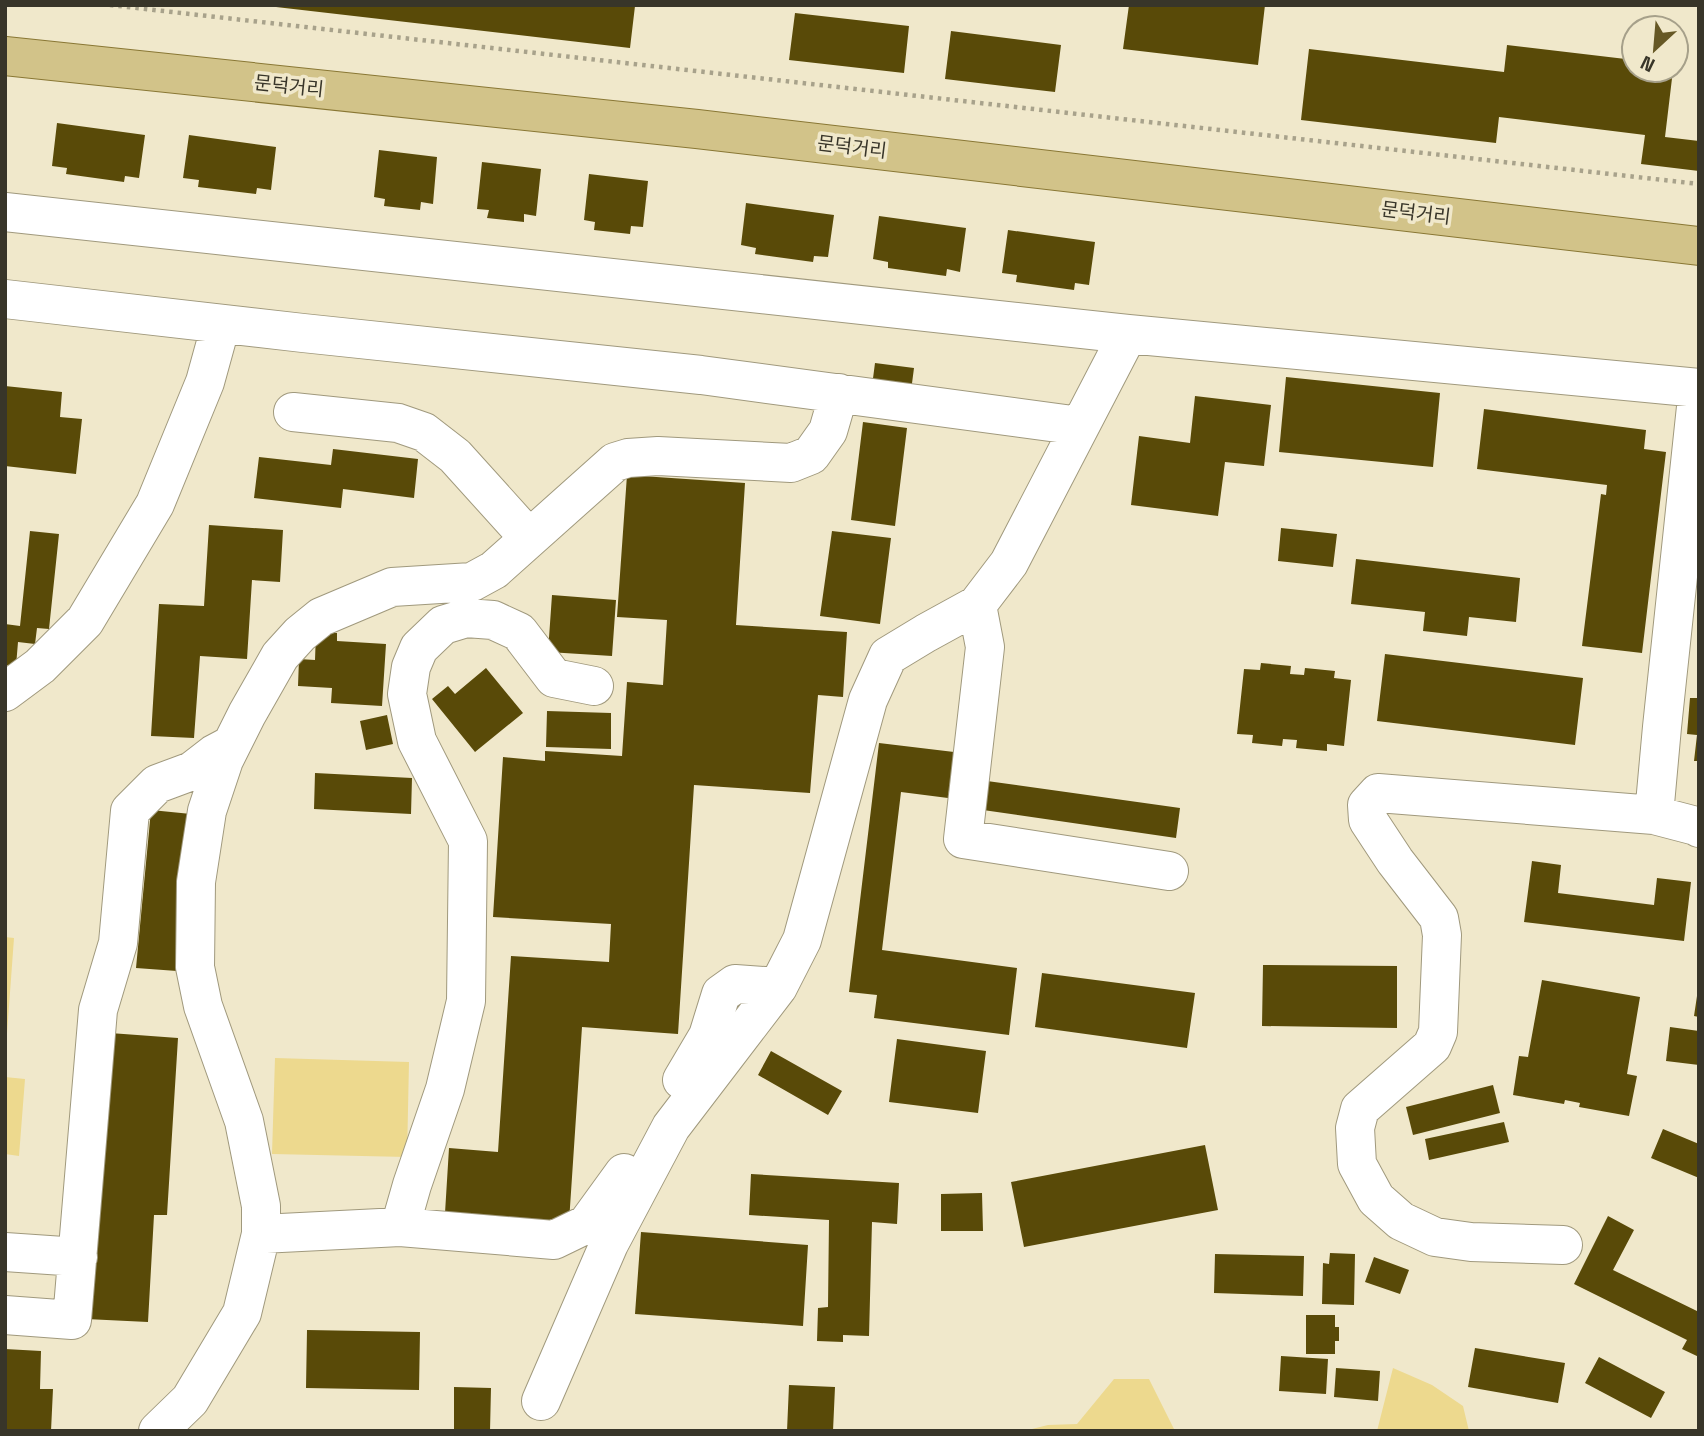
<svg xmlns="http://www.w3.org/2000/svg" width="1704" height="1436" font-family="'Space Grotesk','Noto Sans KR',sans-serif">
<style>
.green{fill:#edd98e}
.building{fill:#594a08}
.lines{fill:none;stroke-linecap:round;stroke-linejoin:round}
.minor-casing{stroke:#a0997d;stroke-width:40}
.major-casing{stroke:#897734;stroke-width:40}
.path{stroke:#a8a28b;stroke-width:4.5;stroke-dasharray:3.5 5;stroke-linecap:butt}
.minor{stroke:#fff;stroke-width:38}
.major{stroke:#d2c389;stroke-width:38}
.labels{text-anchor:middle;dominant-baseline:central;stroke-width:7;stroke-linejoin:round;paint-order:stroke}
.street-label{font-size:19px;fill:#383529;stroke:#f0e8cb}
</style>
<rect width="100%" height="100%" fill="#f0e8cb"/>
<path class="green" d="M5 937 14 938 5 1061Z
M275 1058 409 1062 407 1157 272 1154Z
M5 1077 25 1079 19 1156 5 1154Z
M1393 1368 1432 1385 1463 1406 1469 1431H1377Z
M1114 1379H1149L1175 1431H1024L1048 1425 1077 1424Z"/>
<path class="building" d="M276 5H624L635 6 630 48 276 7Z
M1129 5H1265L1258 65 1123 49Z
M795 13 909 26 904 73 789 60Z
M951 31 1061 45 1055 92 945 79Z
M1507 45 1634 60V70H1673L1665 137 1699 141V171L1641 164 1645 135 1499 117 1496 143 1301 120 1309 49 1504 72Z
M57 123 145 135 139 178 125 176 124 182 66 174 67 168 52 166Z
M189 135 276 147 271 190 257 188 256 194 198 187 199 180 183 178Z
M379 150 437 157 433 204 421 202 420 210 384 206 385 199 374 197Z
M482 162 541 169 536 216 524 214V222L487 218 489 210 477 209Z
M589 174 648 181 643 227 631 226 630 234 594 230 595 222 584 220Z
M746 203 834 215 828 257 814 256 813 262 755 254 756 248 741 245Z
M879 216 966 228 960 272 947 269 946 276 888 268V262L873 259Z
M1008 230 1095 242 1089 285 1075 283 1074 290 1016 282 1017 275 1002 273Z
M875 363 914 368 911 391 872 386Z
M1286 377 1440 393 1433 467 1279 452Z
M5 386 62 392 60 417 82 419 76 474 5 466Z
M1195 396 1271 405 1264 466 1225 462 1218 516 1131 505 1139 436 1190 443Z
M1484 409 1646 430 1644 449 1666 452 1642 653 1582 646 1601 494 1606 495 1607 485 1477 469Z
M863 422 907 428 895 526 851 520Z
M333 449 418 459 414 498 343 489 341 508 254 498 259 457 331 465Z
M627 475 745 483 736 625 847 632 843 697 818 695 810 793 694 785 678 1034 582 1027 569 1222 445 1213 449 1148 498 1152 511 956 609 962 611 924 493 917 503 757 545 761V751L622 756 627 682 663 685 667 620 617 617Z
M209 525 283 530 280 582 252 580 247 659 200 656 194 738 151 736 159 604 204 606Z
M1281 528 1337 534 1333 567 1278 561Z
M30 531 59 534 49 629 37 628 35 644 18 642 16 666 5 665V624L20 626Z
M832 531 891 538 880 624 820 616Z
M1356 559 1520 578 1516 622 1469 617 1467 636 1423 631 1425 612 1351 604Z
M552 595 616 600 612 656 548 652Z
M316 632 337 633V641L386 644 382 706 331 703 332 688 298 686 299 659 315 660Z
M1385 654 1583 678 1575 745 1377 721Z
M1261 663 1291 666 1290 674 1304 675 1305 668 1335 671 1334 678 1351 680 1344 746 1327 744V751L1296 748 1297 740 1283 739 1282 746 1252 743 1253 735 1237 734 1244 669 1260 670Z
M486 668 523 713 475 752 432 699 448 686 455 694Z
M1690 698H1699V761H1694L1697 735 1687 734Z
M547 711 611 713V749L546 747Z
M387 715 393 744 366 750 360 721Z
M879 743 954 752 948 798 901 792 882 950 1017 968 1009 1035 874 1018 877 995 849 992Z
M315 773 412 778 411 814 314 809Z
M987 781 1180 808 1176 838 983 810Z
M151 810 191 814 177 971 136 968Z
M1532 861 1561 865 1558 893 1654 905 1657 878 1691 882 1684 941 1524 922Z
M1263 965 1397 966V1028L1262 1026Z
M1042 973 1195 993 1187 1048 1035 1027Z
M1542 980 1640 997 1627 1074 1637 1076 1629 1116 1579 1107 1580 1103 1565 1100 1564 1104 1513 1095 1519 1056 1528 1057Z
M1697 996H1699V1017L1694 1016Z
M1670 1027 1699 1031V1065L1666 1061Z
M110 1033 178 1038 167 1215H154L148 1322 86 1319Z
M897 1039 986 1051 978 1113 889 1102Z
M771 1051 842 1091 828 1115 758 1075Z
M1493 1085 1500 1113 1413 1135 1406 1107Z
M1504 1122 1509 1142 1429 1160 1425 1139Z
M1663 1129 1699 1144V1178L1651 1158Z
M1205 1145 1218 1210 1024 1247 1011 1182Z
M751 1174 899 1183 897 1224 872 1222 869 1336 843 1335V1342L817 1341 818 1308 828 1307 829 1220 749 1215Z
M982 1193 983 1231H941V1194Z
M1608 1216 1634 1230 1613 1270 1699 1312V1357L1682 1349 1687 1340 1574 1284Z
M641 1232 808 1245 803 1326 635 1314Z
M1330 1253 1355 1254 1354 1305 1322 1304 1323 1263 1329 1264Z
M1215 1254 1304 1256 1303 1296 1214 1293Z
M1374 1257 1409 1270 1400 1294 1365 1282Z
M1306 1315H1335V1327H1339V1341H1335V1354H1306Z
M307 1330 420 1332 419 1390 306 1388Z
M1475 1348 1565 1363 1558 1403 1468 1387Z
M5 1349 41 1351 40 1389H53L51 1431H5Z
M1281 1356 1328 1359 1326 1394 1279 1391Z
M1599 1357 1665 1392 1651 1418 1585 1383Z
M1336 1368 1380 1371 1378 1401 1334 1397Z
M789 1385 835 1387 833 1431H787Z
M454 1387 491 1388 490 1431H454Z"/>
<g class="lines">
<defs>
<path id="minor" d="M5 212 1128 334 1699 388
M5 299 303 333 701 375 1080 426
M293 412 398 423 424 432 455 456 529 538
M977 605 985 647 963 839 1169 871
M5 692 40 666 85 621 155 504 205 382 221 324
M1654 815 1662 727 1698 388
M682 1080 708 1036 721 994 735 984 778 987
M400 1227 412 1185 445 1089 466 1001 468 841 417 741 407 694 411 667 419 648 443 625 466 618 493 620 519 632 554 678 594 686
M261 1234 400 1227 554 1240 587 1224 624 1173
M1563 1245 1471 1242 1435 1237 1401 1221 1376 1199 1357 1164 1355 1128 1360 1109 1432 1046 1438 1032 1442 935 1439 918 1395 861 1368 820 1367 805 1378 793 1654 815 1696 826 1699 828
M5 1252 78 1257
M5 1315 72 1320 98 1010 118 943 130 811 157 784 192 771 214 754 231 745
M541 1401 609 1244 671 1127 778 987 802 940 868 700 888 656 926 633 977 605 1009 563 1128 334
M158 1431 190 1400 242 1313 261 1234V1206L244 1121 203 1006 195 967 196 882 207 811 224 760 247 714 280 656 300 634 321 617 392 587 472 582 494 570 615 462 628 458 658 456 791 463 811 455 828 431 839 393"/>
<path id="major" d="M5 56 697 129 1699 246"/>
</defs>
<use href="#minor" class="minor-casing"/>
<use href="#major" class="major-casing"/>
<path class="path" d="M110 5 1699 184"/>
<use href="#minor" class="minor"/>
<use href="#major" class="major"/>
</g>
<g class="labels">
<g class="street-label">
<text transform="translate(289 86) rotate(6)">문덕거리</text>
<text transform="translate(852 147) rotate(7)">문덕거리</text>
<text transform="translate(1416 213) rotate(7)">문덕거리</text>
</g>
</g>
<rect width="1704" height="1436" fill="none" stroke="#383529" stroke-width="14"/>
<g transform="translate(1655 49) rotate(206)"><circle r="33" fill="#f0e8cb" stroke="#a6a08a" stroke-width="2"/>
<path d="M0-5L12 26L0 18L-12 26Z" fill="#665825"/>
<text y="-10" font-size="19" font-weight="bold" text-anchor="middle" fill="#383529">N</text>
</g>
</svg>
